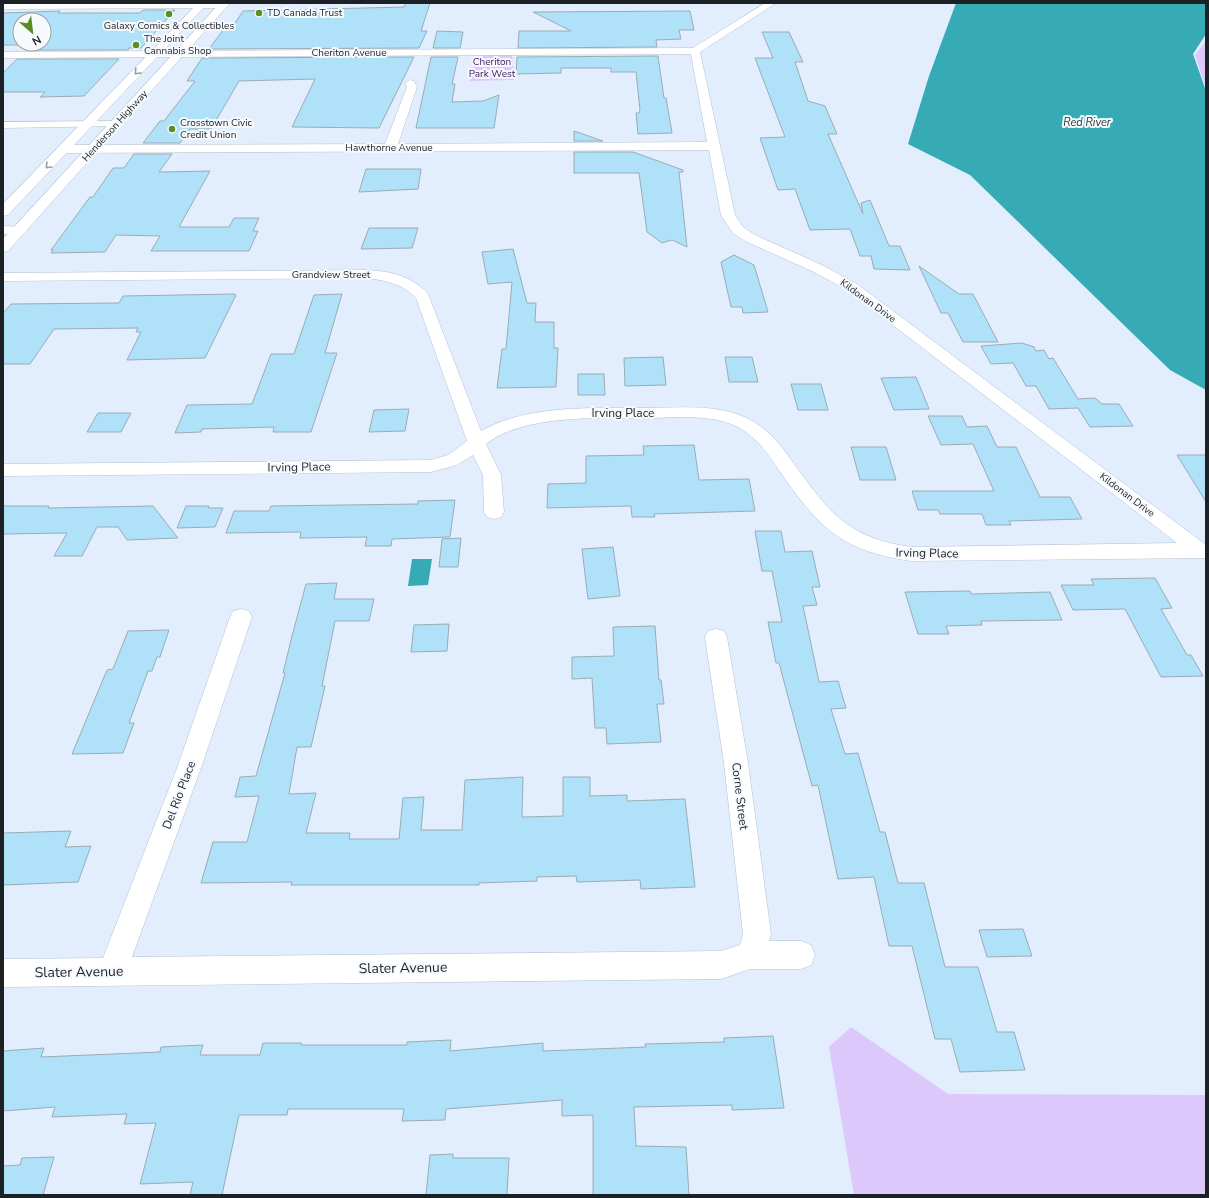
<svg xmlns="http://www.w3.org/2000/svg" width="1209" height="1198" font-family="'Nunito Sans',sans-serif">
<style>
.green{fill:#dcc8fb}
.water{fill:#36abb6}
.building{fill:#afe1f9;stroke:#9aacb5;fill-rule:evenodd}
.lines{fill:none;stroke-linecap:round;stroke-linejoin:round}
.minor-casing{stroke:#b6c1cf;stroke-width:1}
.secondary-casing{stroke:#b6c1cf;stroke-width:1}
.minor{fill:#fff;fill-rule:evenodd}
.secondary{fill:#fff;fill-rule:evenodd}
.oneway{stroke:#999b9d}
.poi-dot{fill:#5d8d22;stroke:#f7fafd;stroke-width:1.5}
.labels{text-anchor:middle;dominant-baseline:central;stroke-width:4;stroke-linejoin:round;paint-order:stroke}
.far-poi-label{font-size:10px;fill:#1c2126;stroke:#f7fafd;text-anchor:start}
.far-street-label{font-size:10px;fill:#1c2126;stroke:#f7fafd}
.far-park-label{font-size:10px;fill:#3e1465;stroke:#f7fafd}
.far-water-label{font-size:11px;font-style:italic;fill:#1c3033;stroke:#f7fafd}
.street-label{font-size:12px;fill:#1c2126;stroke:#f7fafd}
.near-street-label{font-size:14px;fill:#1c2126;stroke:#f7fafd}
</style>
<rect width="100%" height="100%" fill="#e2eefd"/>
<path class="green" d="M1206 41V88L1195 55Z
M477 55H512L514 80 470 81Z
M851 1027 948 1094 1206 1095V1195H854L829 1047Z"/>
<path class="water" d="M956 3H1206V34L1193 54 1206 91V390L1170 370 970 175 908 144 929 76Z
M412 559H432L428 585 408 586Z"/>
<path class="building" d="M406 3H430L421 31H427L419 48 209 49 226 26H233L243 11 404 7Z
M143 10H175L141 48H129L128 50H26L32 45H3V13L60 11 58 13H140ZM20 20H44V44H20Z
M690 11 694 30H679L681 39 656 40 657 47 518 48 519 31H571L533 12Z
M437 31 463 32 460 48H433Z
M762 32H789L803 62H795L808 101 825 106 837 134H828L863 214 861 203 870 200 889 246H900L910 270 874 269 871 256H860L850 229 810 230 795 189 778 190 760 138 785 137 755 58H773Z
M658 56 664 98H666L672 133 638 134 636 113H639L640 110 636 72H611V68H561V73L516 74 517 57Z
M414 57 379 128 292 127 315 79 239 81 211 129H190L180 143H143L160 121H164L195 81H187L202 58Z
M431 57H458L452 84H455L452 102 483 101 499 95 494 128H416Z
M17 59H119L84 96 40 97 45 92H3V73Z
M574 131 603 141H574Z
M574 152H633L683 170V172H679L687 247 672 240 662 243 647 232 639 173H574Z
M134 154H172L159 172 210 171 179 227H229L234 218H259L253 231H258L249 251H151L160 236 116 235 105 252 51 253 53 250H51L90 197H93L113 168H124Z
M366 169H421L418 189 359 192Z
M369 228H418L412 248 361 249Z
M513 249 527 303H536L535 322H554V348H558L556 387 497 388 502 349H506L512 282 488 284 482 252Z
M734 255 754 265 768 312 743 313 742 307H731L721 262Z
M919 266 959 294H973L998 342H963L948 313H941Z
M234 294 236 295 205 358 127 360 141 332H136L138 328 54 329 30 364H3V313L11 304 119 303 123 296Z
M342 294 325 353H337L311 432H273L274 427 202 429 201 432 175 433 187 405 252 404 271 354H294L314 295Z
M1022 343 1034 347 1036 351 1044 350 1049 359 1053 358 1078 399 1095 398 1102 404H1119L1133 426 1090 427 1078 408 1049 409 1036 386H1026L1013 363 991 364 981 346Z
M663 357 666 385 625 386 624 358Z
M725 357H752L758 382H729Z
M578 374H604L605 395H578Z
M916 377 929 409 894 410 881 378Z
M791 384H821L828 410H798Z
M409 409 405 431 369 432 374 410Z
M98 413H131L121 432H87Z
M928 416H962L967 427 987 426 997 447H1016L1040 497H1070L1082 519 1009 521 1011 525H986L982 514H940L938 510H918L912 491H994L973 444 941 445Z
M694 445 699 480 749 479 755 511 654 514 655 517H632L631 506 547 508 548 484 586 483V456L644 455 643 446Z
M851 447H886L896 480H860Z
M1177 455H1206V502Z
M455 500 450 537 392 539 391 546H365L367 537 300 538 301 532 226 533 234 511H269L271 506 418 504V501Z
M3 506H49L48 508 153 506 178 538 127 540 118 527H97L82 556H54L67 533 3 534Z
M186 506H209L208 508H223L215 527 177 528Z
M755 531H781L785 552 812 551 820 587H812L817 605 803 606 819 682 838 681 846 708 831 709 845 754 858 753 880 832H885L898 883H924L945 967H978L997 1032H1014L1025 1070 960 1072 951 1039H935L912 946H889L874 877 838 879 818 785 812 786 779 663H776L768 622H782L772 571H762Z
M461 538 458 567H439L442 539Z
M613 547 620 596 588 599 582 549Z
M1155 578 1172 608 1161 609 1187 655H1191L1203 676 1161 677 1125 609 1073 610 1061 585H1094L1091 579Z
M337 583 334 599H374L369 621H335L322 686H325L311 747H297L289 794 316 793 306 833H350L349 839H399L403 798 424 797 421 830H462L465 780 523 777 522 817 563 816V777H590V796L627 795V801L685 799 695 887 641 889 640 880 577 882 576 876 537 877V881L479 883V885H291L292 882 201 883 213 842H247L259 796 235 797 240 777 256 776 285 673H283L292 636 306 584Z
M970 591 971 594 1050 592 1062 620 981 621 982 625 946 626 949 634H918L905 592Z
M449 624 447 651 411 652 414 625Z
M655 626 659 680H661L664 704H657L661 742 607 744 606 728H595L592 678 572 679V657L614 656 613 627Z
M169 630 160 657H157L152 671H148L129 723H134L123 753 72 754 107 670 113 669 128 631Z
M71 831 65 847 91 846 78 882 3 885V833Z
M1023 929 1032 956 987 957 979 930Z
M773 1036 784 1108 732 1110V1105L634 1107 636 1146 686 1147 689 1195H593V1115L562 1116V1100L446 1109 445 1120 402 1121 404 1109H288L287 1115H239L222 1195H190L193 1182 140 1184 156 1123 124 1124 127 1114 52 1117 55 1107 3 1111V1051L44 1048 41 1057 160 1052 161 1047 203 1045 200 1055H260L263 1043H301V1045H407V1042L451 1040 450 1051 543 1043V1051L646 1047 645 1044 724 1042V1038Z
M453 1154V1158H509L507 1195H426L430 1155Z
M54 1157 43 1195H3V1166L20 1165 22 1158Z"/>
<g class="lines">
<defs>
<path id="minor" d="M3 3H226L228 5 223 8 3 9Z
M765 3H776L700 52 735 215 743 227 755 235 824 266 857 284 1206 545V558L911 561C843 551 821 530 783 476 772 459 760 441 743 430 716 413 679 418 648 418 603 418 523 414 486 444L501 475 504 512 501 517 494 519 487 517 484 512 483 475 473 455 457 465 431 472 3 476V464L431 460 448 455 467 441 416 298C402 283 384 280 364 278L3 281V273L364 270C389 271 411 275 428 294L481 431C527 404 599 408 650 408 671 408 693 406 714 409 730 411 748 416 761 427 776 437 786 453 797 468 832 516 850 538 911 547L1177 543 847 290 814 272 745 241 733 233 721 215 709 150 64 153 58 149 64 145 385 144 407 87 405 83 410 80 414 81 417 87 398 144 707 142 691 54 3 58V52L693 48Z
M116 121 120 122 122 124 120 126 3 128V122Z
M3 226 25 227 27 230 25 233 3 234Z
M241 609 249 611 252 617 201 768 132 957 721 951 740 945 743 934 724 763 705 637 708 631 716 629 724 631 727 637 748 763 771 934 769 941H801L811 945 815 955 811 965 801 969H750L721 979 3 987V959L103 958 177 768 230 617 233 611Z"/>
<path id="secondary" d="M198 3H208L8 215 3 216V204Z
M220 3H230L8 251 3 252V239Z"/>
</defs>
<use href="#minor" class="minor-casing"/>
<use href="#secondary" class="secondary-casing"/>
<use href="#minor" class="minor"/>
<use href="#secondary" class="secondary"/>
</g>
<defs><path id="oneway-chevron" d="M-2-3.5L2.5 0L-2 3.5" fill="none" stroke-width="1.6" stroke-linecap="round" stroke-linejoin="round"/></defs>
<g class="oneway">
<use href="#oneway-chevron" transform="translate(137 72) rotate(133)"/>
<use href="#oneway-chevron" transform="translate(48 166) rotate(134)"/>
</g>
<g class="poi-dot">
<circle cx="259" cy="13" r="4"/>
<circle cx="169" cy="14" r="4"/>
<circle cx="136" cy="45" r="4"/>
<circle cx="172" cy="129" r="4"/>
</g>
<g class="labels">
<g class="far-poi-label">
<text x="267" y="13">TD Canada Trust</text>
<text x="169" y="26" text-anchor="middle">Galaxy Comics &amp; Collectibles</text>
<text x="144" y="39">The Joint<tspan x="144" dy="12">Cannabis Shop</tspan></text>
<text x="180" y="123">Crosstown Civic<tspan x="180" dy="12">Credit Union</tspan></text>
</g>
<g class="far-street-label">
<text x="349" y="53">Cheriton Avenue</text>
<text transform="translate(115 126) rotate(-48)">Henderson Highway</text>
<text x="389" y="148">Hawthorne Avenue</text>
<text x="331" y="275">Grandview Street</text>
<text transform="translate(868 301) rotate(36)">Kildonan Drive</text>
<text transform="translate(1127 495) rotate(37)">Kildonan Drive</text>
</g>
<g class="far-park-label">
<text x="492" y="62">Cheriton<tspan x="492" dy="12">Park West</tspan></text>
</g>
<g class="far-water-label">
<text x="1087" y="122">Red River</text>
</g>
<g class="street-label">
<text x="623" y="413">Irving Place</text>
<text transform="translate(299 467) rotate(-1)">Irving Place</text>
<text transform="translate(927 553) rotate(1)">Irving Place</text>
<text transform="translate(179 795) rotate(-69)">Del Rio Place</text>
<text transform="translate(740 796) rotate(83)">Corne Street</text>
</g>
<g class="near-street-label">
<text transform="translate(403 968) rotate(-1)">Slater Avenue</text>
<text transform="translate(79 972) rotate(-1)">Slater Avenue</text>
</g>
</g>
<rect width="1209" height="1198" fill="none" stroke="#1c2126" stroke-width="8"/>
<g transform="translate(32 32) rotate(152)"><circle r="19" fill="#f7fafd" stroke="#9fa3a7"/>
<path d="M0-3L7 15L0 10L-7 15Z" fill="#5d8d22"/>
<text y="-6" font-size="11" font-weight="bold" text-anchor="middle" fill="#1c2126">N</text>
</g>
</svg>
